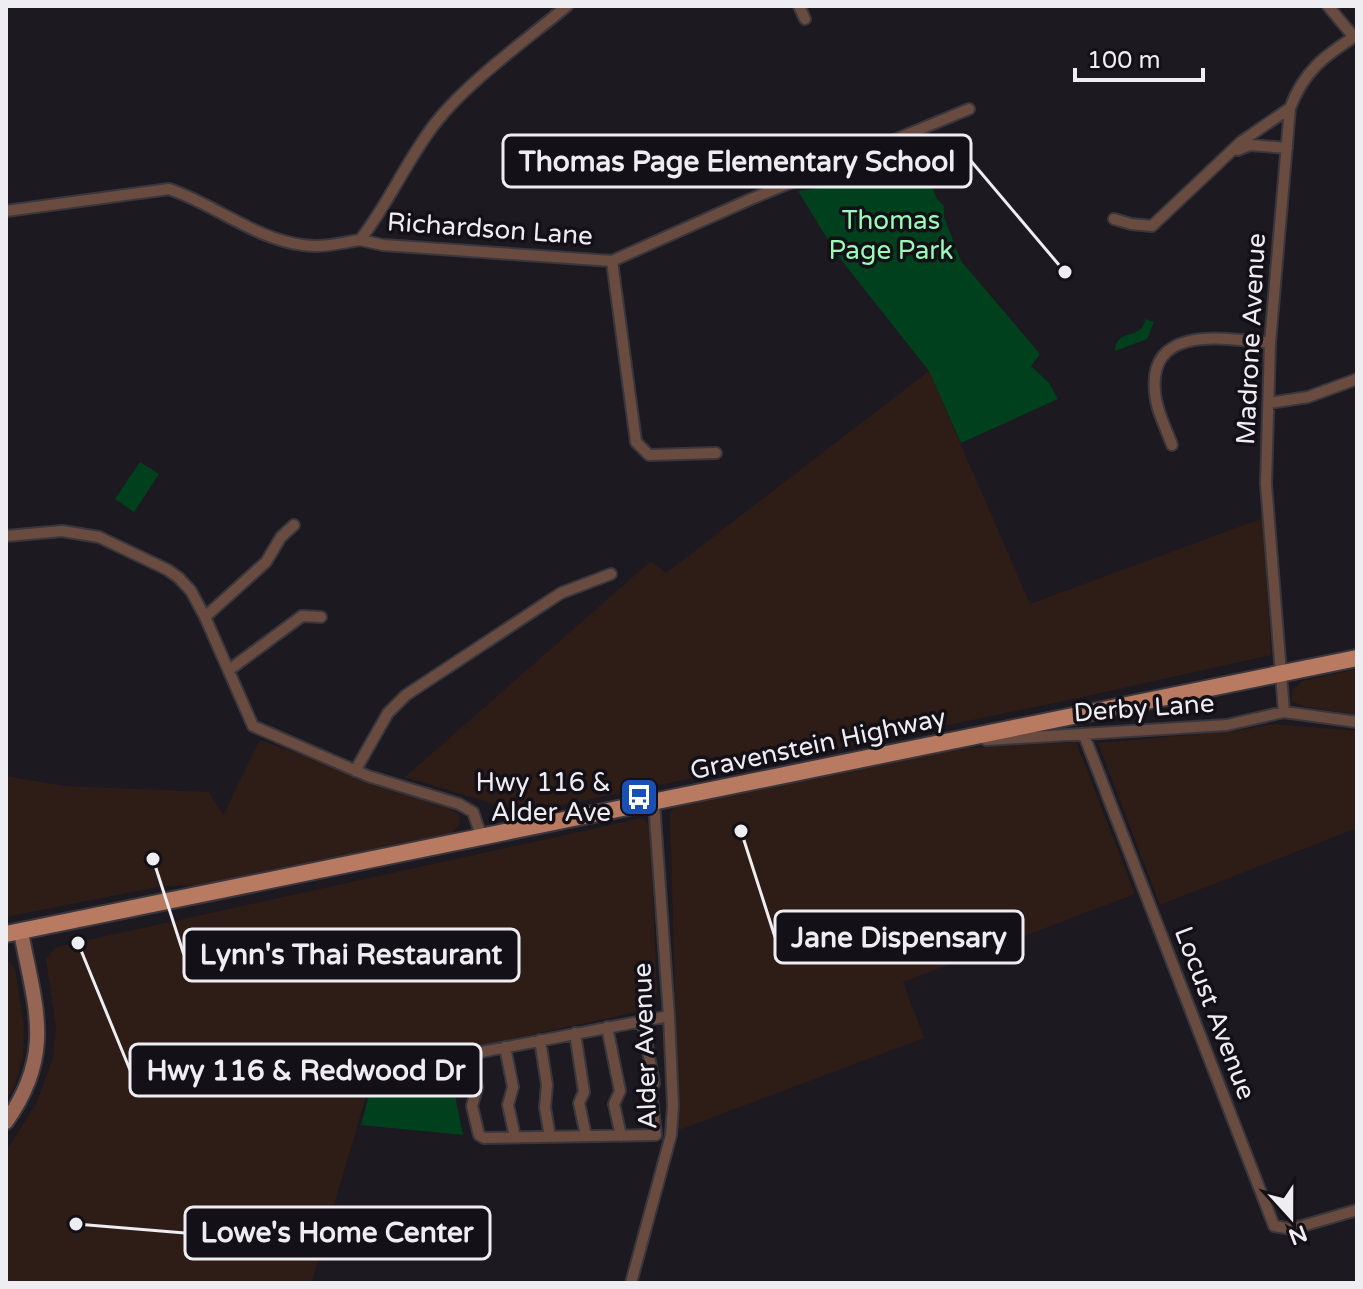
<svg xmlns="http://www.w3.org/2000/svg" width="1363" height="1289" font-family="'Varela Round',sans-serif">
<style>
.commercial{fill:#2e1d16}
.green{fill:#00401d}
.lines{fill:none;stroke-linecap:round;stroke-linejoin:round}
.minor-casing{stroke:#39373d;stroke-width:14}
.secondary-casing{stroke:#39373d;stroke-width:18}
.primary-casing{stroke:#39373d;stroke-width:20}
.minor{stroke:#6a4b3f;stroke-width:10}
.secondary{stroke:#966553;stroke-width:14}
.primary{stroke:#b97a62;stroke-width:16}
.labels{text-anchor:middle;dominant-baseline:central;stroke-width:7;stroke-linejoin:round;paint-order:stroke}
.park-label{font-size:26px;fill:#99fbb7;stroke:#131017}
.street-label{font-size:26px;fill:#eeedf2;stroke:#131017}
.poi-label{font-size:26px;fill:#eeedf2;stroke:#131017;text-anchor:end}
.leader{fill:none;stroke:#eeedf2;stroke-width:3}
.callout-dot{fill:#eeedf2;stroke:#131017;stroke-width:3}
.callout{fill:#131017;stroke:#eeedf2;stroke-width:3}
.callout-label{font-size:28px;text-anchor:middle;font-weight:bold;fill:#eeedf2}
</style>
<rect width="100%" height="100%" fill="#1c1920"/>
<path class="commercial" d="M929 371 1030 604 1263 518 1271 655 1069 700 524 813 405 777 651 561 666 573Z
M1357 669V715L1306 707 1291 701 1293 689 1302 681Z
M1273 724 1357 731V828L1160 905 1098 743 1242 730Z
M260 740 446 806 460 815 459 825 449 836 206 885 163 886 6 917V776L64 786 209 792 223 815Z
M1076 742 1135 894 903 982 924 1038 679 1130 670 813 674 807 950 749Z
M642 818 650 826 657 993 646 1010 374 1069 311 1283H6V1151L36 1104 53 1058 56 1027 46 959 56 947Z
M8 961 15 968 24 1027 23 1057 15 1085 6 1101V962Z"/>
<path class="green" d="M926 173 937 199 944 206V217L961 261 1040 354 1031 366 1049 383 1058 399 961 443 929 371 838 256 798 191Z
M1145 319 1154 322 1147 339 1115 351C1116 327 1143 341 1145 319Z
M140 462 159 474 134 512 115 499Z
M449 1065 463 1135 361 1125 373 1081Z"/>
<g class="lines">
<defs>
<path id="minor" d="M799 6 805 19
M1328 6 1354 37
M1238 150 1250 145 1287 148
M6 211 169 189C214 204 255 239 303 245 322 248 341 243 360 240 390 202 408 157 437 121 469 81 526 40 567 6
M1114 219 1131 224 1152 226 1242 141 1290 108
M360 240 383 245 612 261 751 199 969 109
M612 261 636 442 649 455 716 453
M1269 403 1308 397 1357 379
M1172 445C1166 428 1156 410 1155 392 1148 323 1228 339 1270 343
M6 536 62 531 99 537 168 570 179 578 191 591 205 617 253 726 368 776 459 804 473 812 482 838
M205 617 266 562 281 537 294 525
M229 670 302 616 321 617
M1284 712 1266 484 1270 343 1290 108C1304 71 1324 56 1357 35
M1084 735 1274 1226 1292 1229 1357 1210
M986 740 1227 725 1284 712 1357 722
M355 771 388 713 406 695 561 593 611 574
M607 1027 620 1091 614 1104 621 1136
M575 1033 584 1092 579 1103 586 1136
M540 1040 547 1085 545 1107 550 1137
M505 1047 513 1087 508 1105 515 1137
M470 1055 477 1088 472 1106 479 1135 484 1138 656 1135 651 1091 654 1083 642 1019
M450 1058 669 1016
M631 1283 671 1135 673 1106 669 1016 654 802"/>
<path id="secondary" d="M6 1122C55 1053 35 1007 21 932"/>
<path id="primary" d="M6 934 1357 658"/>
</defs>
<use href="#minor" class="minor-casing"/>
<use href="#secondary" class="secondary-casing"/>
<use href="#primary" class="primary-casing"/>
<use href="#minor" class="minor"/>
<use href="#secondary" class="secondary"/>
<use href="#primary" class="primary"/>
</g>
<defs>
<symbol id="bus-square" viewBox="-11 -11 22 22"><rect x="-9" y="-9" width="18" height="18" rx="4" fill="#1a4fb4" stroke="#131017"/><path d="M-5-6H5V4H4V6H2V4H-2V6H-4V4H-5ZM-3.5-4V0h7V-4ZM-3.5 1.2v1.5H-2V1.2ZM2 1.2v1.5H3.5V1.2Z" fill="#fff"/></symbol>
</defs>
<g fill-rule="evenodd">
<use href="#bus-square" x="617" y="775" width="44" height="44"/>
</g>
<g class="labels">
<g class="park-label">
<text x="891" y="220">Thomas<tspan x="891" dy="30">Page Park</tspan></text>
</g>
<g class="street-label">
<text transform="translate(490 229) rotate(4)">Richardson Lane</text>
<text transform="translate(1251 339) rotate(-87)">Madrone Avenue</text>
<text transform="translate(1144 708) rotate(-4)">Derby Lane</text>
<text transform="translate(818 744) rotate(-12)">Gravenstein Highway</text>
<text transform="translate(1215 1013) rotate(69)">Locust Avenue</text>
<text transform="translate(645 1046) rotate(-92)">Alder Avenue</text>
</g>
<g class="poi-label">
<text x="611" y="782">Hwy 116 &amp;<tspan x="611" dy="30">Alder Ave</tspan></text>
</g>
</g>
<path class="leader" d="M1065 272L971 161M741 831L775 937M153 859L184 955M78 943L130 1070M76 1224L185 1233"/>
<g class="callout-dot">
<circle cx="1065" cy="272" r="8"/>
<circle cx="741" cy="831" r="8"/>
<circle cx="153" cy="859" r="8"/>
<circle cx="78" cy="943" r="8"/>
<circle cx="76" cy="1224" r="8"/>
</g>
<g class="callout">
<rect x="503" y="135" width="468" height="52" rx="8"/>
<rect x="775" y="911" width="248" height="52" rx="8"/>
<rect x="184" y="929" width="335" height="52" rx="8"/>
<rect x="130" y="1044" width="351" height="52" rx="8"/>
<rect x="185" y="1207" width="305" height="52" rx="8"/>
</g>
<g class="callout-label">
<text x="737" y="171">Thomas Page Elementary School</text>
<text x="899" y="947">Jane Dispensary</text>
<text x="351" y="964">Lynn's Thai Restaurant</text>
<text x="306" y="1080">Hwy 116 &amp; Redwood Dr</text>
<text x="337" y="1242">Lowe's Home Center</text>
</g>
<rect width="1363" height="1289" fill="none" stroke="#eeedf2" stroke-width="16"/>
<g transform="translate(1291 1217) rotate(159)" stroke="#131017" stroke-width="6" paint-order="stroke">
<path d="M0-6L14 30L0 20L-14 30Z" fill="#eeedf2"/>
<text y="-12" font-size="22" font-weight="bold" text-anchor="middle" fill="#eeedf2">N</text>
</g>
<path d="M1075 68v12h128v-12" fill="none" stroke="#eeedf2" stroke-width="4"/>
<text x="1087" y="68" font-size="24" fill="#eeedf2" stroke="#131017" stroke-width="6" paint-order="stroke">100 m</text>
</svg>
